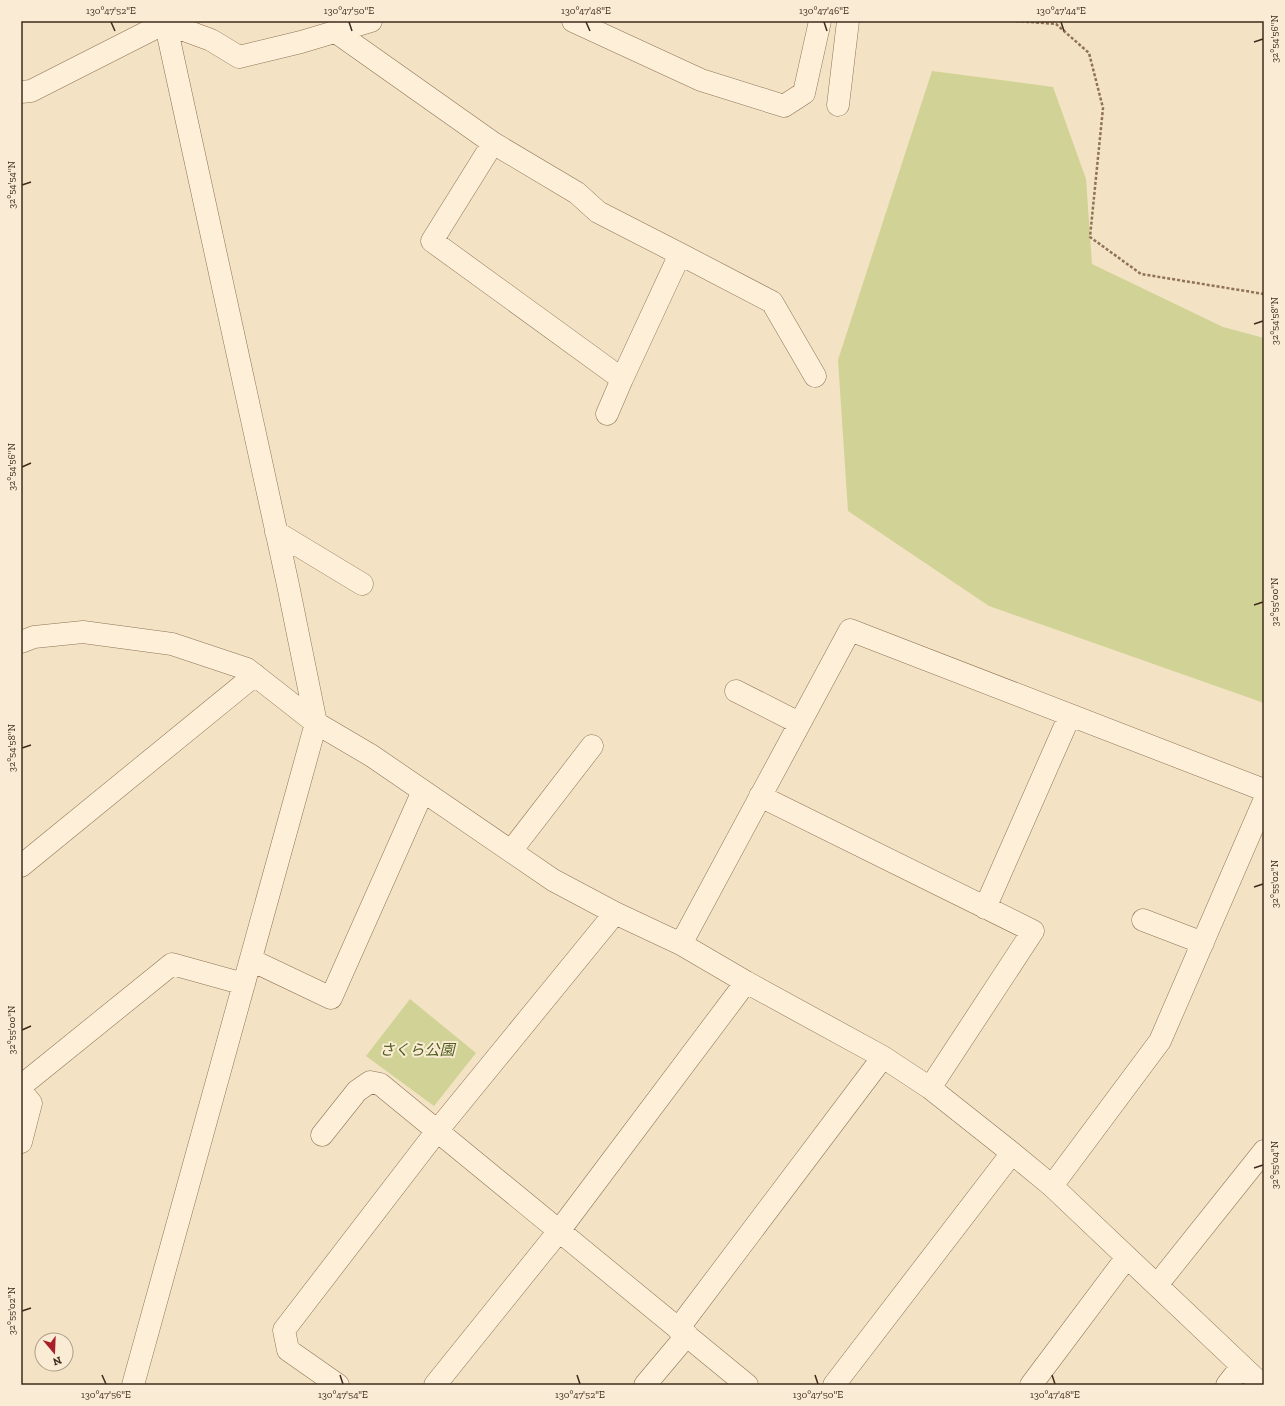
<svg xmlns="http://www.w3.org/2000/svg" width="1285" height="1406" font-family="'Zilla Slab','Noto Sans JP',serif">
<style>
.green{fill:#d0d395}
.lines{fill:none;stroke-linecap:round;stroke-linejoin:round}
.minor-casing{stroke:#907257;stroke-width:23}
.path{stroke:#907257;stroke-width:2.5;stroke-dasharray:3 2;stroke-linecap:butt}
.minor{stroke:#fdefd8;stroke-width:22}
.ticks{fill:none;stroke:#3f2b1d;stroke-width:1.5}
.labels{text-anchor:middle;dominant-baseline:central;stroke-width:4;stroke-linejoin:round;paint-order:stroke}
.park-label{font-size:15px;font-style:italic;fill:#525e21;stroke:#faecd4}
.neatline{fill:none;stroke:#3f2b1d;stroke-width:1.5}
.ticks-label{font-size:10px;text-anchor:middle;fill:#3f2b1d}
</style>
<rect width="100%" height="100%" fill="#f3e2c3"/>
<path class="green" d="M932 71 1053 87 1086 179 1092 264 1223 327 1264 338V703L989 606 848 511 838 360Z
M410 999 476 1053 434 1106 366 1056Z"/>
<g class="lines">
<defs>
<path id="minor" d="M573 21 701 80 784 106 804 93 820 21
M336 32 493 143 432 241 622 379 680 254 598 212 577 193 493 143
M21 92 31 91 165 23 211 40 239 57 301 42 371 21
M838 105 848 21
M680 254 772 302 815 376
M607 414 622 379
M276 532 362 584
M21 642 34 637 83 632 172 644 247 669 316 723 372 756 553 880 615 913 681 944 746 982 883 1057 930 1088 1012 1153 1052 1186 1262 1385
M736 691 799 723
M760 796 1033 931 930 1088
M511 851 592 746
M21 866 255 675
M985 908 1070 715
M1143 920 1203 943
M681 944 850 630 1264 790
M251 960 331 998 423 791
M21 1086 172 964 244 984
M21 1091 31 1103 21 1142
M322 1135 357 1091 370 1082 380 1084 747 1385
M1052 1186 1160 1041 1264 801
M1157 1285 1264 1151
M678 1329 883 1057
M133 1385 316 723 288 585 165 21
M338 1385 288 1350 284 1330 437 1131 615 913
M435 1385 559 1231 746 982
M645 1385 687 1335
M834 1385 1012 1153
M1031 1385 1127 1257
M1227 1385 1242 1366"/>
</defs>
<use href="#minor" class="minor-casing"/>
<path class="path" d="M1016 21 1056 24 1089 53 1103 108 1090 237 1141 274 1264 294"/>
<use href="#minor" class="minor"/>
</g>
<path class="ticks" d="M111 22 115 31M349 22 352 31M586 22 590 31M824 22 827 31M1061 22 1064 31M1254 42 1263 39M22 185 31 182M1254 324 1263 321M22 467 31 463M1254 605 1263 602M22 748 31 745M1254 887 1263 884M22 1030 31 1026M1254 1168 1263 1165M22 1311 31 1308M102 1375 106 1384M340 1375 343 1384M577 1375 580 1384M815 1375 818 1384M1052 1375 1055 1384"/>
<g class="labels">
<g class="park-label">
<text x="417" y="1050">さくら公園</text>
</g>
</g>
<rect width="1285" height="1406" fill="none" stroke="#faecd4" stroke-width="44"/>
<g transform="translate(54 1352) rotate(161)"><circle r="19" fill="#faecd4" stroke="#af9f8b"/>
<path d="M0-3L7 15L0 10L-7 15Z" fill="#a72029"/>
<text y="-6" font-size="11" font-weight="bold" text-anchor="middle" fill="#3f2b1d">N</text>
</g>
<rect x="22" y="22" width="1241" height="1362" class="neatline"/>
<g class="ticks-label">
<text x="111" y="14">130°47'52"E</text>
<text x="349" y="14">130°47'50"E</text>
<text x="586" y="14">130°47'48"E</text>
<text x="824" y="14">130°47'46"E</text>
<text x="1061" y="14">130°47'44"E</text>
<text transform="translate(1274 39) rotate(-90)" y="4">32°54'56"N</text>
<text transform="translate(11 185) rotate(-90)" y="4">32°54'54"N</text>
<text transform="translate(1274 321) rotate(-90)" y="4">32°54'58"N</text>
<text transform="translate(11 467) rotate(-90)" y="4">32°54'56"N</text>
<text transform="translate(1274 602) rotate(-90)" y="4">32°55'00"N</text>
<text transform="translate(11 748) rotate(-90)" y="4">32°54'58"N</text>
<text transform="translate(1274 884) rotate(-90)" y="4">32°55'02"N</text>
<text transform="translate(11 1030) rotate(-90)" y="4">32°55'00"N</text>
<text transform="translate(1274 1165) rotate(-90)" y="4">32°55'04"N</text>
<text transform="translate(11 1311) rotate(-90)" y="4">32°55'02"N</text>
<text x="106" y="1398">130°47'56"E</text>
<text x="343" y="1398">130°47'54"E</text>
<text x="580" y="1398">130°47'52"E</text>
<text x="818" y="1398">130°47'50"E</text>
<text x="1055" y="1398">130°47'48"E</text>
</g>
</svg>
